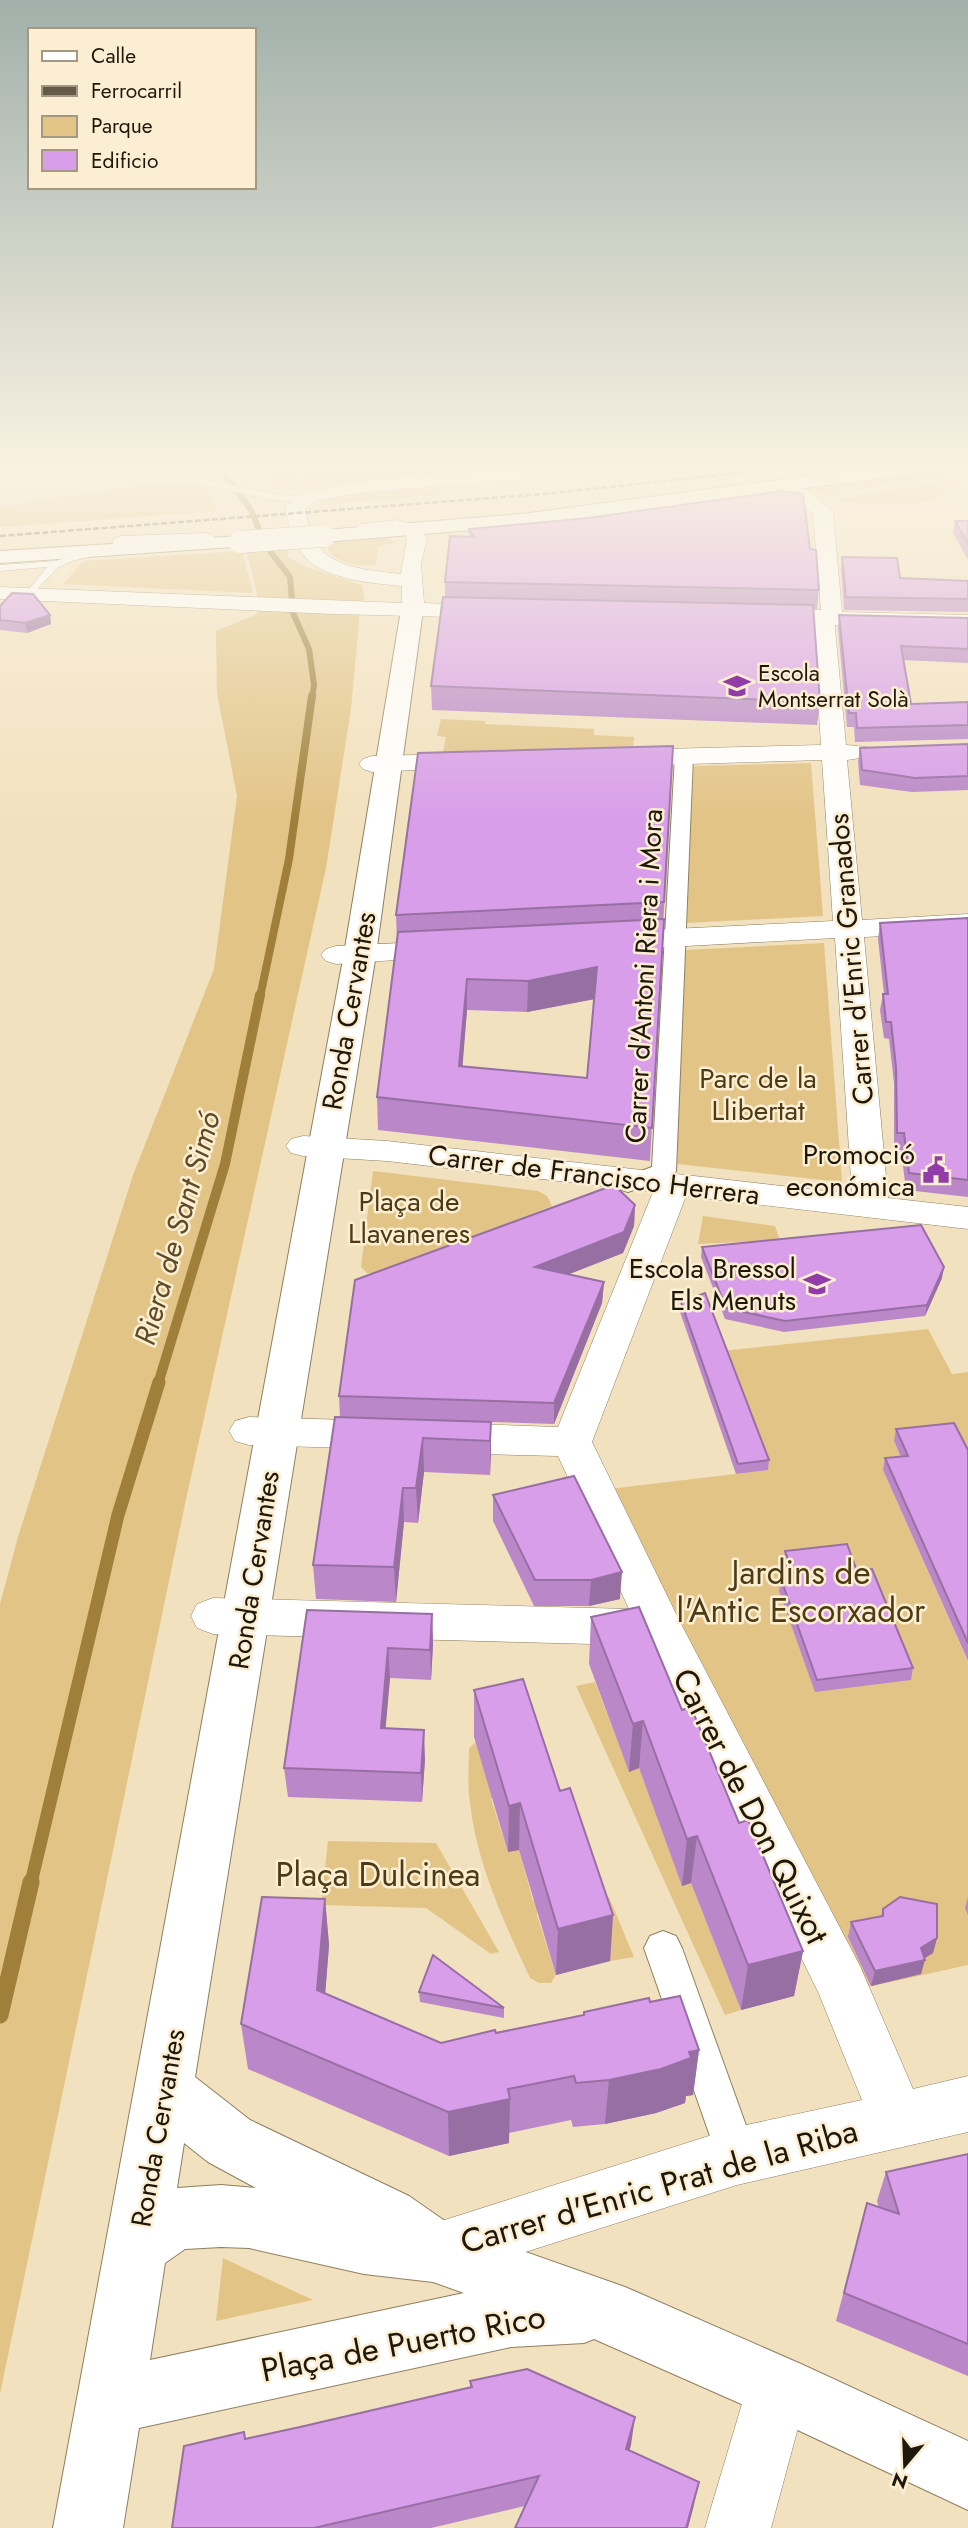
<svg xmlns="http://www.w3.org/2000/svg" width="968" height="2528" font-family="Jost,sans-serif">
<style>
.green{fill:#e2c487}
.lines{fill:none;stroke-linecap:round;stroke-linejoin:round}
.stream-far4{stroke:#9f7f3a;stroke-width:6}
.stream-far3{stroke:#9f7f3a;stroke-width:8}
.stream-far2{stroke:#9f7f3a;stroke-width:10}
.stream-far1{stroke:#9f7f3a;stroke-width:13}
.stream{stroke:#9f7f3a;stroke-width:17}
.service-casing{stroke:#8f7f5f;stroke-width:1}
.pedestrian-casing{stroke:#8f7f5f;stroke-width:2}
.minor-casing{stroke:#8f7f5f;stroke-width:1}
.tertiary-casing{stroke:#8f7f5f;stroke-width:2}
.primary-casing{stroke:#8f7f5f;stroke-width:2}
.service{fill:#fff;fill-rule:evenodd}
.pedestrian{fill:#fff;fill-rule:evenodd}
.minor{fill:#fff;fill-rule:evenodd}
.tertiary{fill:#fff;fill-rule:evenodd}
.primary{fill:#fff;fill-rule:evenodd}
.rail{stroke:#655a47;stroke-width:2.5;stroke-dasharray:6 2.5;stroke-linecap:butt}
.primary-bridge-casing{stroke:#8f7f5f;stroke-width:23;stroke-linecap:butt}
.primary-bridge{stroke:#fff;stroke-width:22}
.wall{fill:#ba88c8;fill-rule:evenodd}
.shaded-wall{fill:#976fa3}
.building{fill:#d89ee9;stroke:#976fa3;stroke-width:2;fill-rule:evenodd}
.labels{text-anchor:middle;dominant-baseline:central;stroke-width:5;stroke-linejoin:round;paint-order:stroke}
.far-poi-label{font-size:23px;fill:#1e170b;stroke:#fceed2;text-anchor:start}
.street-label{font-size:28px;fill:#1e170b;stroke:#fceed2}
.park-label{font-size:28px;fill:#4d3b14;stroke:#fceed2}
.poi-label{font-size:28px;fill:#1e170b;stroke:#fceed2;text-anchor:end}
.water-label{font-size:30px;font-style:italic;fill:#5e4b25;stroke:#fceed2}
.near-park-label{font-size:33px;fill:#4d3b14;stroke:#fceed2}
.near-street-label{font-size:33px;fill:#1e170b;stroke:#fceed2}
</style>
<rect width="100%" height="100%" fill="#f2e1be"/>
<path class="green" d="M265 465H571L361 481 304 489V475H298L295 489H275Z
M964 465 953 474 931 480 881 485 834 495 806 493 797 488Z
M966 474C940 514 879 506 838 501V498C882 489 923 487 966 474Z
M158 483H184L207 487 217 511 0 527V507Z
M424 489 444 490 451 494 320 505C342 487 396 490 424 489Z
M387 538 396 542 378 547 376 564C366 569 338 563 331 553 328 550 328 546 326 542Z
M287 547 288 557 309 568 362 585 365 599 359 602V622L351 709 326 868 185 1504 0 2394V1604L18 1537 133 1175 214 969 237 796 217 693 216 631 257 614V593L246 550Z
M242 551 253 593 63 584 83 561Z
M441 719 485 721V724L594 729V735L634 737 633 748 443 752 446 737 437 736Z
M811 763 823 916 687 923 693 766Z
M824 943 842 1182 677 1164 685 950Z
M373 1171 538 1191 547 1196 552 1206 379 1273H367L361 1267Z
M703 1216 775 1226 780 1240 698 1244Z
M928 1329 952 1374 968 1372V1461L894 1441 906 1467 883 1470 968 1662V1965L868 1987 609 1489 768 1470 723 1351Z
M595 1682 629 1771 639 1768 682 1885 691 1883 741 2010 725 2015 576 1686Z
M476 1742 498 1797 491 1799 508 1852 519 1850 533 1901H539L537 1915 556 1975 551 1983H539L530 1978C504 1922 477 1865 470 1803 467 1785 469 1766 469 1748Z
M328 1841 436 1843 499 1952 491 1954 426 1908 321 1905Z
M609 1897 634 1957 610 1961 590 1902Z
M223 2258 313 2300 216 2321Z"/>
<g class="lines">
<path class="stream-far4" d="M218 465 251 510 266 546 290 577 293 613 309 649 314 685 312 698"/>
<path class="stream-far3" d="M260 997 289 859 312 696"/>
<path class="stream-far2" d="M158 1384 225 1164 260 995"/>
<path class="stream-far1" d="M31 1883 118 1515 159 1382"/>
<path class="stream" d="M0 2015 31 1882"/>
<defs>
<path id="service" d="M187 475 267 493 302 497 307 500 302 503 267 499 184 480 183 478Z
M90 551 95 554 93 556 72 561 57 568 29 598 24 595 47 567 0 571V565L55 561Z"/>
<path id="pedestrian" d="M684 751 693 756 676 1171 673 1176 628 1192 619 1189 616 1184 619 1179 652 1167 675 756Z
M663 1931 676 1936 682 1948 757 2156 751 2170 737 2176 723 2170 717 2156 644 1948 650 1936Z"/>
<path id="minor" d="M565 465H646L637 470 359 493 316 501 305 509C308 521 310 536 318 546 334 569 376 571 401 574L407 539 405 534 360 532 357 528 360 524 396 520 420 526 427 539 421 564 424 603 499 606 502 611 499 616 491 618 333 614 0 599V587L402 603V586C372 583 328 580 306 558 293 545 289 525 285 507L303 493 359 481Z
M774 482 808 491 833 512 842 612 968 615V629L835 625V629L846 745 867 747 870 752 867 757 847 760 862 920 968 914V932L864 937 888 1198 968 1207V1229L686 1196 592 1442 679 1620 860 1966 913 2089 968 2076V2132L737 2185 434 2281 413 2272 404 2251 413 2230 737 2127 862 2100 819 1994 645 1641 630 1645 213 1634 197 1628 191 1616 197 1604 213 1598 629 1609 558 1456 440 1453 426 1448 420 1438 426 1428 440 1423 558 1427 653 1192 387 1161 303 1156 291 1153 286 1146 291 1139 303 1136 387 1141 852 1194 835 938 613 950 603 947 598 941 603 935 613 932 833 921 822 760 623 766 614 763 610 758 614 753 623 750 821 745 813 624 763 623 755 621 752 616 755 611 763 609 821 610 813 514 794 499 767 492 765 488Z
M205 533 212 535 215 539 212 543 122 548 115 546 112 542 115 538 122 536Z
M467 754 476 757 480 762 476 767 372 772 363 769 359 764 363 759 372 756Z
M446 941 456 944 461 950 456 956 336 964 326 961 321 955 326 949 336 946Z
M249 1417 382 1421 396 1425 402 1435 396 1445 382 1449 249 1445 235 1441 229 1431 235 1421Z
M778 2356 800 2365 809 2387 771 2528H705L747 2387 756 2365Z"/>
<path id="tertiary" d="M412 603 420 605 423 610 376 954 195 2077 250 2120 409 2196 452 2226 625 2287 801 2364 968 2441V2510L755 2410 594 2339 584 2343 511 2347 139 2428 123 2528H53L344 954 401 610 404 605ZM184 2143 208 2162 256 2188 221 2185 177 2188ZM221 2247 249 2248 364 2274 433 2282 464 2293 150 2360 165 2263 185 2249Z"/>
<path id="primary" d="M891 465H945L936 471 522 526 324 542 317 540 314 536 317 532 324 530 522 514Z
M240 536 247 538 251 542 247 546 0 563V551Z"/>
</defs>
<use href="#service" class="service-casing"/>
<use href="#pedestrian" class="pedestrian-casing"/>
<use href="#minor" class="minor-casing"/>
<use href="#tertiary" class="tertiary-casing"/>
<use href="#primary" class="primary-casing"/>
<use href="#service" class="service"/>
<use href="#pedestrian" class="pedestrian"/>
<use href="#minor" class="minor"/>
<use href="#tertiary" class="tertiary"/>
<use href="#primary" class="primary"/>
<path class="rail" d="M0 536 543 494 813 465"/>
<defs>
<path id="primary-bridge" d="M240 542 324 536"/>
</defs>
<use href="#primary-bridge" class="primary-bridge-casing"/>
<use href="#primary-bridge" class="primary-bridge"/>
</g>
<path class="wall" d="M955 521H968V560L953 533Z
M469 529 810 549 819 590 817 609H813L820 702 817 725 432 710 431 686 445 597V582L469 537Z
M842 557 900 578 968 581V612L844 610 841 569Z
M0 606 50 615 51 624 27 633 0 630Z
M839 615 968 618V663L903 660 911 704 968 702V739L855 742 854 727H847L838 629Z
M968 744V790L912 792 860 785 858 762 860 748Z
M673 746 650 1161 378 1130 377 1097 397 939 396 915ZM594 999 587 1078 462 1066 467 1010 527 1012Z
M968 918V1197L906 1190 901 1150H894V1083L889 1039 884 1038 880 1010 883 994H884L878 939 880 923Z
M635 1205 634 1226 623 1253 569 1274 604 1282 602 1303 554 1424 491 1422 490 1475 424 1472 418 1523 404 1522 396 1602 316 1599 313 1565 340 1417 339 1396Z
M702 1247 942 1278 925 1316 784 1332 725 1319 701 1257Z
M681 1302 769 1460 768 1470 736 1474 680 1312Z
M896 1429 968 1450V1661L883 1470 885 1458 901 1457 894 1441Z
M493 1495 620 1599 589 1606H534L493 1521Z
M785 1551 857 1571 913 1668 911 1680 815 1692 779 1591 781 1579 789 1578 783 1564Z
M307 1610 432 1614 433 1644 431 1680 390 1678 385 1728 425 1759 422 1802 288 1797 284 1768Z
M591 1617 682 1710 803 1951 794 1996 741 2010 691 1883 682 1886 639 1768 629 1772 589 1664Z
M474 1690 560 1791 613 1915 610 1961 556 1975 519 1850 508 1852 474 1737Z
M968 1897V1915L965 1908Z
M325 1899 329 1945 325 1994 441 2043 584 2015V2012L650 2002 699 2050 693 2095 686 2096 685 2103 656 2113 605 2124 573 2127 571 2120 509 2133V2143L449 2156 248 2069 241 2024Z
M883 1909 937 1938 933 1953 924 1958 921 1974 871 1986 848 1937 851 1922 881 1916Z
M419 1992 504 2008V2018L420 2002Z
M968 2154V2376L836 2321 867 2203 879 2208 877 2201 886 2172Z
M470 2381 631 2445 629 2450 693 2509 525 2506 431 2528H172L244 2432 246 2439 300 2427 470 2387Z"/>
<path class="shaded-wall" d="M50 615 51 624 27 633 25 623Z
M597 967 595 999 527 1012 528 981Z
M467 979V1010L460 1098 459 1066Z
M635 1205 634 1226 623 1253 534 1288 535 1267Z
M944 1267 942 1278 925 1316 927 1305Z
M604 1282 602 1303 554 1424V1403Z
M491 1422V1456L490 1475V1441Z
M423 1438 424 1472 418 1523 416 1488Z
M403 1488 404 1522 396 1602 394 1567Z
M622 1572 620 1599 589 1606 591 1580Z
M432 1614 433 1644 431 1680 430 1650Z
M388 1648 390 1678 383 1758 381 1728Z
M643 1721 639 1768 629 1772 633 1724Z
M424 1730 425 1759 422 1802 421 1773Z
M520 1803 519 1850 508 1852 509 1806Z
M697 1836 691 1883 682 1886 687 1839Z
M325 1899 329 1945 322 2035 317 1990Z
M613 1915 610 1961 556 1975 558 1929Z
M937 1938 933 1953 922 1960H925L921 1974 871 1986 875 1971 921 1948Z
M803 1951 794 1996 741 2010 748 1965Z
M699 2050 693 2095 686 2096 685 2103 656 2113 605 2124 609 2080 689 2052Z
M510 2099 509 2143 449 2156 448 2112Z
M635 2417 631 2445 622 2476 626 2449Z
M699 2482 693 2509 688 2528H686Z"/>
<path class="building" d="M782 491 803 494 810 549 816 550 819 590 445 582 450 536 474 537 469 529 588 518Z
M955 521H968V544Z
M842 557 897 558 900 578 968 581V599L846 597Z
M12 593 33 594 50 615 25 623 0 620V606Z
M443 597 813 605 820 702 431 686Z
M839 615 968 618V649L901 646 911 704 968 702V725L857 728 856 713H849Z
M968 744V776L915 778 862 770 860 748Z
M673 746 664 902 396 915 418 753Z
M968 918V1180L909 1173 904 1133H897L896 1067 891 1022H886L883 994H888L880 923Z
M664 919 652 1128 377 1097 398 932ZM597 967 587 1078 459 1066 467 979 528 981Z
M614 1185 635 1205 624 1232 535 1267 604 1282 554 1403 339 1396 355 1280Z
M921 1225 944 1267 927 1305 785 1321 726 1308 702 1247Z
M705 1293 769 1460 738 1464 681 1302Z
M335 1417 491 1422 490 1441 423 1438 416 1488H403L394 1567 313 1565Z
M954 1423 968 1450V1643L885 1458 908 1456 896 1429Z
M574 1476 622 1572 591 1580H535L493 1495Z
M847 1544 857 1571 872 1569 913 1668 817 1680 781 1579 795 1577 785 1551Z
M639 1607 682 1710 691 1707 739 1823 748 1820 803 1951 748 1965 697 1836 687 1839 643 1721 633 1724 591 1617Z
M307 1610 432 1614 430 1650 388 1648 381 1728 424 1730 421 1773 284 1768Z
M523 1679 560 1791 570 1788 613 1915 558 1929 520 1803 509 1806 474 1690Z
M262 1897 325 1899 317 1990 441 2043 495 2030 496 2033 584 2015V2012L649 1998 650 2002 680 1996 699 2050 689 2052 691 2058 661 2069 609 2080 576 2083 574 2076 508 2089 510 2099 448 2112 241 2024Z
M900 1897 937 1904V1938L921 1948 925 1960 875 1971 851 1922 883 1916V1909Z
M433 1955 504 2008 419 1992Z
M968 2154V2344L844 2293 867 2203 899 2214 886 2172Z
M527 2369 635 2417 626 2449 699 2482 686 2528H515L539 2476 314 2528H172L184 2446 244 2432 245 2439 300 2427 472 2387 470 2381Z"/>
<linearGradient id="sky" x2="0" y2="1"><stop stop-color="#a1b0aa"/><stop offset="0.57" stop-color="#f9f2e2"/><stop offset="1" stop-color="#f9f2e2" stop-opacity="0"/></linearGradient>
<rect width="968" height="819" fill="url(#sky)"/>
<defs>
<symbol id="school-bare" viewBox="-9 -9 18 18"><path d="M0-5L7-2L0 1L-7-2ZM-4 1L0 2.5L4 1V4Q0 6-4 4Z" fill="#923caa" stroke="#fceed2" stroke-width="2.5" paint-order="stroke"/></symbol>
<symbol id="civic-bare" viewBox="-9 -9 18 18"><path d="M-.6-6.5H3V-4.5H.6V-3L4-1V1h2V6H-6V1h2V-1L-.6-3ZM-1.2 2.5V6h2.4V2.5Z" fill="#923caa" stroke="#fceed2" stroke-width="2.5" paint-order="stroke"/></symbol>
</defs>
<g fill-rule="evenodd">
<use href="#school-bare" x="718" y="667" width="38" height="38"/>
<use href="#civic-bare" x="917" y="1151" width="38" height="38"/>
<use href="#school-bare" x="798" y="1265" width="38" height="38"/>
</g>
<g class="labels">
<g class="far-poi-label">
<text x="758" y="673">Escola<tspan x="758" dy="26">Montserrat Solà</tspan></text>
</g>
<g class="street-label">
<text transform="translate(851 959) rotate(-95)">Carrer d'Enric Granados</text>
<text transform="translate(644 976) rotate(-87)">Carrer d'Antoni Riera i Mora</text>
<text transform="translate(349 1011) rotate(-80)">Ronda Cervantes</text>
<text transform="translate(594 1175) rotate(7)">Carrer de Francisco Herrera</text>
<text transform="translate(254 1570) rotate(-81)">Ronda Cervantes</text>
<text transform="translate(158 2128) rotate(-80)">Ronda Cervantes</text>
</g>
<g class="park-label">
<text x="758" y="1078">Parc de la<tspan x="758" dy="32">Llibertat</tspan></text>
<text x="409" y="1201">Plaça de<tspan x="409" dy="32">Llavaneres</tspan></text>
</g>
<g class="poi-label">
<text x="915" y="1154">Promoció<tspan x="915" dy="32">económica</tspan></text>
<text x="796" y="1268">Escola Bressol<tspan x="796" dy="32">Els Menuts</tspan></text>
</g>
<g class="water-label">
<text transform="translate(177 1228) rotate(-74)">Riera de Sant Simó</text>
</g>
<g class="near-park-label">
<text x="801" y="1572">Jardins de<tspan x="801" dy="38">l'Antic Escorxador</tspan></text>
<text x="378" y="1874">Plaça Dulcinea</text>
</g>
<g class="near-street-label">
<text transform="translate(751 1806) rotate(63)">Carrer de Don Quixot</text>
<text transform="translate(659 2186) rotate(-16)">Carrer d'Enric Prat de la Riba</text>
<text transform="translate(403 2343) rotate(-11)">Plaça de Puerto Rico</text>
</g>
</g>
<rect x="28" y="28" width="228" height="161" fill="#fceed2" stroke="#a39882" stroke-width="2"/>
<rect x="42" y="51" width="35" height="10" fill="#ffffff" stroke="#a39882" stroke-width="2"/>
<text x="91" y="63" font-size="21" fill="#1e170b">Calle</text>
<rect x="42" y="86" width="35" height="10" fill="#655a47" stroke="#a39882" stroke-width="2"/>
<text x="91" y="98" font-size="21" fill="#1e170b">Ferrocarril</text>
<rect x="42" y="116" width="35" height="21" fill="#e2c487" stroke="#a39882" stroke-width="2"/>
<text x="91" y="133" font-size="21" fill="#1e170b">Parque</text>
<rect x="42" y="150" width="35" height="21" fill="#d89ee9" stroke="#a39882" stroke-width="2"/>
<text x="91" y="168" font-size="21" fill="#1e170b">Edificio</text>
<g transform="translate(905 2465) rotate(199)" stroke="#fceed2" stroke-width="5" paint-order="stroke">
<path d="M0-5L12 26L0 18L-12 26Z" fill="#1e170b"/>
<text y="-10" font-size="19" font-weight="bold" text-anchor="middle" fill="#1e170b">N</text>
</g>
</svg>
